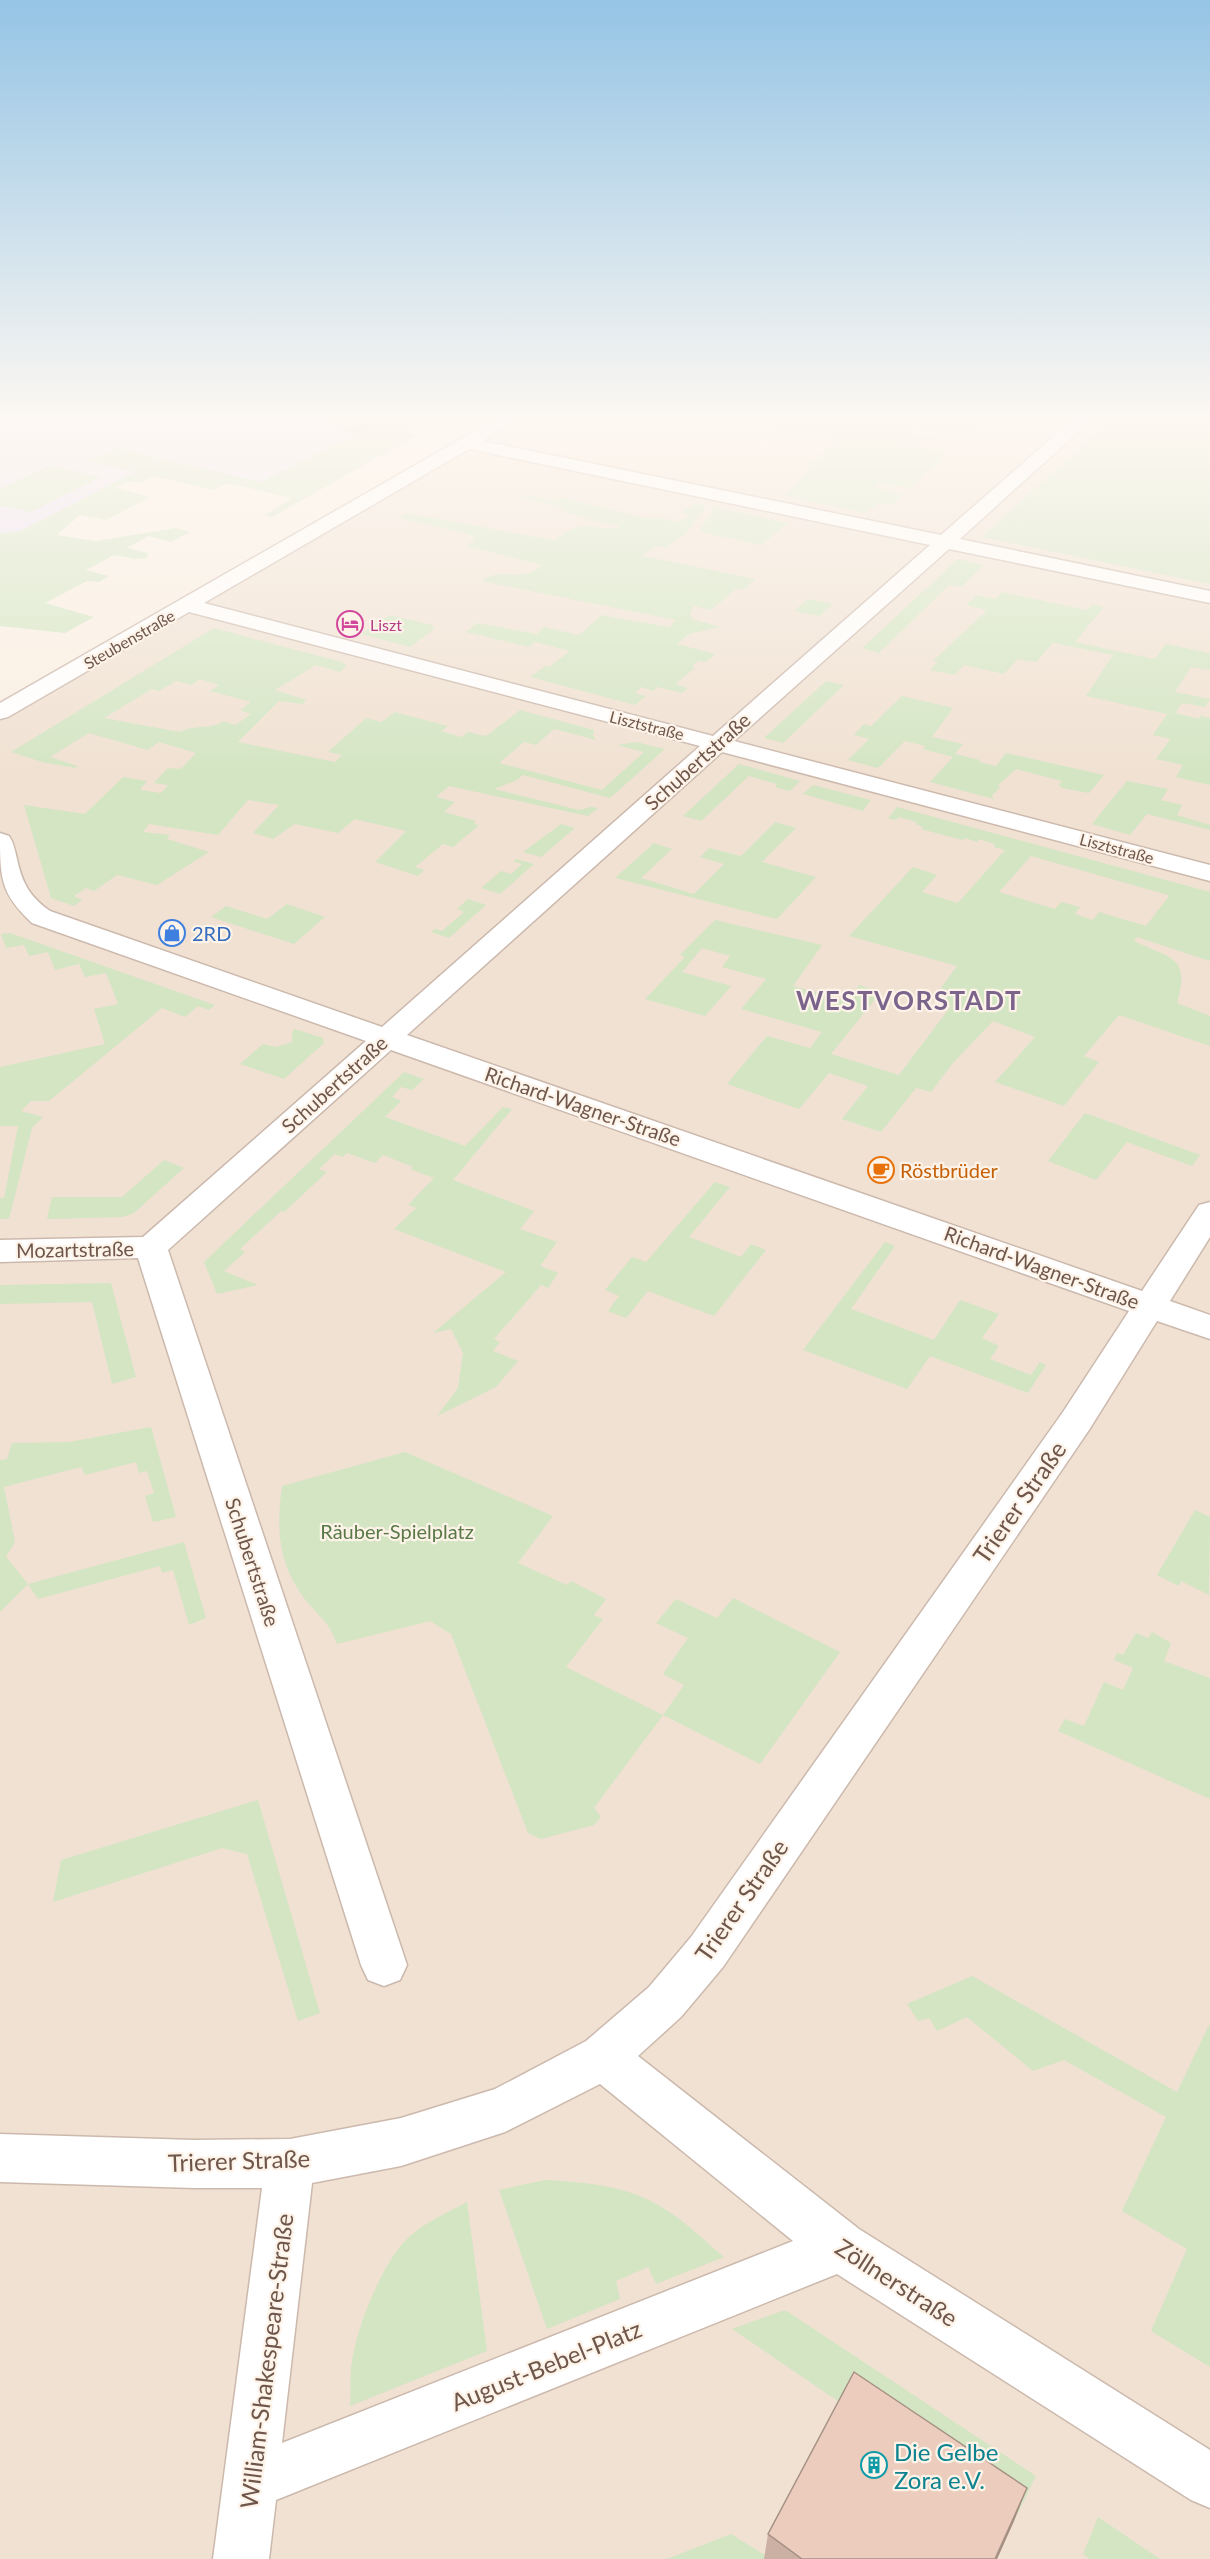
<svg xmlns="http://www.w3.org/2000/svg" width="1210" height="2559" font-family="Lato,sans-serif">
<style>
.residential{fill:#f0e1d2}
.education{fill:#ece0f6}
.green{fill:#d3e5c3;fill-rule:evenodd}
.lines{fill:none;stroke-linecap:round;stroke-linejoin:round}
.minor-casing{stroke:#ccb9ad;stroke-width:3}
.minor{fill:#fff;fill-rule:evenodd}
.wall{fill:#cbb0a3}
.shaded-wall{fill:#a59084}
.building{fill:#eccdbd;stroke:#a59084;stroke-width:1.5}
.labels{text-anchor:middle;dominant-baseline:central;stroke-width:4.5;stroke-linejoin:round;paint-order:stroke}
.far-hotel-label{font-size:16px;fill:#b23c85;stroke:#fdf3e8;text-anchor:start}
.far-street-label{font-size:16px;fill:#6f564b;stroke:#fdf3e8}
.street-label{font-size:20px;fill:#6f564b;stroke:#fdf3e8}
.shop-label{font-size:20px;fill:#366cbe;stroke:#fdf3e8;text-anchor:start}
.food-label{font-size:20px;fill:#c56008;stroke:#fdf3e8;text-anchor:start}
.park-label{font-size:20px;fill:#597948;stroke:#fdf3e8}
.near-street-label{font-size:24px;fill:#6f564b;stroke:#fdf3e8}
.near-culture-label{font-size:24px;fill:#0d838f;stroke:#fdf3e8;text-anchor:start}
.district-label{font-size:26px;font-weight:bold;letter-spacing:1.5px;fill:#7b648b;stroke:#fdf3e8}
</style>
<rect width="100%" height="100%" fill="#faefe3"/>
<path class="residential" d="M521 420H1210V2559H0V709L22 701Z"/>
<path class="education" d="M0 420H445L426 430 414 428 406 433 417 435 301 500 227 483 214 490 137 472 18 532 0 533Z"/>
<path class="green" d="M384 420H445L426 430 414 428 406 433 417 435 272 517 265 515 292 498 227 483 214 490 154 476 139 483 128 481 115 488 150 497 106 520 80 515 57 535 96 541 176 528 190 532 171 542 148 536 127 548 148 553 147 558 135 559 114 555 86 570 109 576 99 582 87 581 45 603 94 617 65 633 0 626V533L18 532 135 472 88 461 119 448 260 482Z
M736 420H984L966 434 913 428 909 433 932 438 936 437 931 444 904 441 901 445 946 451 940 458 943 459 908 488 879 483 874 488 903 494 892 505 879 503 866 513 785 496 810 468 807 467 838 438 734 422Z
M1110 420H1210V584L982 537Z
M50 465 101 477 31 512 0 505V489Z
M528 495 555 501 560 497 652 519 655 517 680 522 689 515 681 513 695 503 707 506 686 533 666 548 656 546 642 556 755 579 745 589H736L711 610 694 606 690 613 693 619 720 627 689 634 677 644 716 654 706 662 699 661 692 666 695 668 675 684 688 688 682 693 657 687 653 691 641 687 635 693 646 696 635 705 530 677 545 666 549 667 570 651 535 642 529 647 466 632 477 623 537 634 544 627 579 635 601 615 669 627 676 620 481 581C502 565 520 585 542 565L466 546 475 539 469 534 398 518 406 513 553 540C564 534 572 527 585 526 597 525 610 532 621 526L597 522 563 511 558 506 523 498Z
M715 507 788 523 761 545 705 533 700 530Z
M958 559 984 565 962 587 949 585 879 653 862 648Z
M1002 592 1087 610 1093 604 1104 607 1075 642 1154 659 1166 644 1210 653V670L1191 667 1175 692 1210 699 1205 707 1182 703 1175 713 1199 719 1200 716 1210 718V785L1176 777 1183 765 1156 759 1170 739 1153 735 1167 714 1086 696 1113 655 1053 643 1036 662 1018 659 1004 674 964 665 955 675 930 670 937 662 933 661 987 610 966 605 976 595 995 599Z
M808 599 833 604 820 616 794 611Z
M390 615 433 625 434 629 410 647 361 634Z
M214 628 345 663 346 667 340 672 316 665 275 690 306 700 303 704 279 701 238 742 335 762 342 755 328 752 366 718 381 722 395 712 448 726 441 731 461 737 468 732 486 736 520 710 594 730 593 735 596 740 554 729 536 745 524 742 499 763 602 790 644 752 617 745 636 742 665 749 610 798 523 775 517 780 494 789 579 810 591 807 598 808 588 816 449 786 436 797 455 802 444 812 476 821 474 824 479 825 453 847 443 844 415 867 424 870 418 876 375 862 406 831 355 819 338 833 295 824 273 839 253 833 279 805 248 800 218 835 149 824 143 832 170 835 167 839 209 852 157 885 117 875 94 891 86 888 74 896 82 900 74 906 51 898 24 805 85 814 123 777 147 781 140 790 161 793 168 785 154 783 168 768 181 769 196 753 159 742 148 750 89 733 50 757 77 766 76 768 42 762 11 752ZM200 679 219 685 210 691 251 702 240 710 251 714 235 725 223 721C212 730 194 724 180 732L104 718 152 689 159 691 176 681 191 685Z
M826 681 844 685 783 743 764 738Z
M902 696 953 708 932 737 963 744 955 754 980 760 979 762 996 766 1006 753 1104 775 1089 793 1062 788 1059 785 1062 781 1016 769 998 785 1000 787 992 796 994 799 930 782 953 757 923 749 925 746 905 741 878 768 848 760 869 739 854 735 864 724 871 726Z
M739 764 800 781 790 791 775 787 777 784 749 776 701 821 683 816Z
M1127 781 1168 789 1161 800 1182 805 1177 815 1210 825V830L1147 814 1130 835 1092 824Z
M813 785 871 800 863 811 803 794Z
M897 807 1210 892V961L1137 937 1134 941C1170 959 1191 955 1177 1003L1210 1016V1046L1119 1015 1084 1056 1099 1062 1064 1106 995 1082 1035 1037 993 1021 952 1064 931 1092 916 1088 881 1132 842 1119 868 1086 829 1073 799 1109 727 1084 767 1036 810 1048 822 1032 741 1009 766 979 722 967 730 956 702 948 682 972 731 986 705 1016 645 999 685 957 680 955 715 920 822 945 793 986 848 1001 859 985 881 992 831 1054 899 1075 951 1006 932 1000 957 966 849 936 913 867 937 875 922 892 958 903 1005 850 994 847 995 844 979 839 977 842 965 838 962 840 921 829 923 827 915 824 917 822 899 817 896 820 888 818ZM1031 856 1168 895 1169 896 1146 926 1099 912 1093 920 1075 914 1080 907 1061 902 1055 909 999 892Z
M775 822 796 828 762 862 816 877 777 919 615 878 654 843 672 849 641 878 694 894 724 864 700 857 709 848 741 856Z
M561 824 575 828 541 857 523 852Z
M516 859 534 864 500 894 481 888 501 871 511 874 522 864 513 861Z
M468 899 486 905 449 938 431 932 435 929 442 931 464 912 457 909Z
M287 904 325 917 294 944 211 917 226 906 267 919Z
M10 933 215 1005 209 1010 198 1006 185 1017 162 1008 49 1101H31L21 1111 43 1117 32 1128 9 1219H0V1198H4L18 1126H0V1067L105 1044 94 1009 118 1004 106 973 85 977 79 964 55 970 48 952 29 956 24 945 6 948 1 934Z
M295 1029 323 1038 324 1043 284 1079 240 1064 263 1044 276 1047 292 1042V1032Z
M404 1072 424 1079 412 1090 401 1087 392 1097 401 1101 385 1117 465 1146 503 1107 512 1109 453 1180 534 1211 520 1229 557 1242 540 1266 558 1273 548 1288 541 1285 494 1339 500 1342 493 1351 518 1361 496 1387 437 1416 458 1388 463 1353 451 1329 433 1333 506 1272 394 1229 416 1208 408 1205 434 1178 410 1169 413 1167 383 1155 375 1163 347 1153 343 1157 335 1154 319 1169 327 1172 284 1212 281 1211 240 1249 245 1252 224 1271 258 1285 217 1294 204 1262Z
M1085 1113 1200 1155 1192 1166 1127 1142 1096 1180 1048 1161Z
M164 1160 184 1168 134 1213 123 1217 47 1219 52 1197H122Z
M715 1182 730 1187 689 1237 741 1257 751 1244 766 1250 714 1316 648 1291 626 1318 608 1311 619 1296 605 1290 632 1257 646 1262Z
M885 1242 895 1246 851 1309 934 1340 960 1300 999 1314 982 1338 999 1346 990 1359 1031 1375 1040 1362 1046 1365 1028 1393 930 1356 907 1389 803 1350Z
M111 1283 136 1377 112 1384 92 1302 0 1304V1285Z
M151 1427 176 1517 153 1522 145 1496 154 1493 147 1471 139 1473 136 1462 85 1475 81 1467 4 1487 15 1542 6 1557 28 1584 184 1542 206 1618 189 1625 173 1570 162 1573 160 1566 38 1599 28 1584 0 1612V1460L7 1459 12 1443 69 1442Z
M405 1452 553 1516 518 1563 567 1585 571 1581 606 1599 594 1615 603 1619 566 1667 663 1715 684 1685 663 1674 688 1638 656 1623 676 1599 717 1618 733 1598 840 1652 760 1764 663 1715 594 1808 601 1817 594 1825 541 1839 528 1833 451 1634 430 1621 337 1644C329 1622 323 1621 309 1604 278 1567 276 1531 282 1486Z
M1195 1510 1210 1517 1209 1595 1181 1581 1179 1586 1157 1575Z
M1152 1632 1171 1643 1164 1661 1210 1678V1799L1058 1731 1065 1719 1084 1726 1104 1682 1123 1690 1133 1668 1114 1660 1117 1653 1123 1655 1136 1633 1148 1638Z
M258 1800 320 2013 298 2021 247 1854 222 1848 53 1902 61 1860Z
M972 1976 1177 2092 1210 2023V2367L1151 2331 1187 2249 1122 2211 1166 2117 1064 2060 1033 2071 967 2017 937 2031 929 2018 918 2021 907 2004Z
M545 2180C585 2182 632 2186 666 2210 687 2223 705 2241 724 2257L656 2284 648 2267 616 2281 620 2299 547 2329 499 2190Z
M467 2202 487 2351 350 2406C351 2394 350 2381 351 2369 354 2334 380 2268 404 2242 421 2224 445 2214 467 2202Z
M785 2310 1036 2476 1014 2521 732 2329Z
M1098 2517 1160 2559H1090L1083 2554Z
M731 2534 768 2557 767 2559H667Z"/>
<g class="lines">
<defs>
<path id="minor" d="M494 420H515L483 441 941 535 1072 420H1091L960 539 1210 591V603L949 549 734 741 1210 865V881L722 752 407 1035 1142 1291 1199 1205 1210 1202V1237L1170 1301 1210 1315V1339L1157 1321 1089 1430 723 1967 681 2017 638 2056 859 2229 1210 2450V2508L1191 2500 837 2274 276 2500 269 2559H213L262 2188H194L0 2182V2134L194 2140 290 2139 401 2118 495 2089 586 2041 649 1987 691 1937 1063 1412 1129 1311 391 1050 168 1250 407 1965 400 1980 384 1986 368 1980 361 1965 138 1258 0 1262V1240L143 1237 366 1041 32 923C0 893 0 878 0 833L9 836C14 843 15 851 17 859 22 883 30 897 50 911L382 1027 700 746 189 612 8 717 0 719V703ZM469 449 930 545 713 736 204 603ZM600 2084 793 2241 282 2443 312 2183 401 2166 505 2132Z"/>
</defs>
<use href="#minor" class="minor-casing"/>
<use href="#minor" class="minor"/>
</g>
<path class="wall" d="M317 420H382L354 434Z
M1027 2488 1014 2521 997 2559H764L768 2534Z"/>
<path class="shaded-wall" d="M353 420H382L354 434Z
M1027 2488 1014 2521 997 2559H995Z"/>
<path class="building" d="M854 2372 1027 2488 995 2559H802L768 2534Z"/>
<linearGradient id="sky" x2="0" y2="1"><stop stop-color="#95c4e5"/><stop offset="0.54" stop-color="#fdf8f2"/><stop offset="1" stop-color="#fdf8f2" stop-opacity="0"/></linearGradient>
<rect width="1210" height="778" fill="url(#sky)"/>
<defs>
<symbol id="hotel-ring" viewBox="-11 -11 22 22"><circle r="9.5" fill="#fdf3e8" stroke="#d1479c" stroke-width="1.5"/><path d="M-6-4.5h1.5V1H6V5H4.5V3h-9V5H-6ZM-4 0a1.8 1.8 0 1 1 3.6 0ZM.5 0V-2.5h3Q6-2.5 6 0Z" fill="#d1479c"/></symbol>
<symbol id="shop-ring" viewBox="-11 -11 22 22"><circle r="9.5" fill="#fdf3e8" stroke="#3f7fe0" stroke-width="1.5"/><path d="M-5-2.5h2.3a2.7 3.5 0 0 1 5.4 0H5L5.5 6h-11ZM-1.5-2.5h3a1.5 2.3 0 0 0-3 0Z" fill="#3f7fe0"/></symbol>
<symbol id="cafe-ring" viewBox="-11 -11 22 22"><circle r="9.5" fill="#fdf3e8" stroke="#e8710a" stroke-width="1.5"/><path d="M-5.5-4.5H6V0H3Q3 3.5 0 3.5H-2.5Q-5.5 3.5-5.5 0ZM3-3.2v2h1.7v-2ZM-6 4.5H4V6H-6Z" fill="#e8710a"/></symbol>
<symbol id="building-ring" viewBox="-11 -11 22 22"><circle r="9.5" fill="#fdf3e8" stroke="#0f9aa8" stroke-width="1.5"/><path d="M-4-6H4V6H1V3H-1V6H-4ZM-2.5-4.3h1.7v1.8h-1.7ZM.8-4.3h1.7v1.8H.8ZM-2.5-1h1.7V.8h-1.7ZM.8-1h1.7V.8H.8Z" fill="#0f9aa8"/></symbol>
</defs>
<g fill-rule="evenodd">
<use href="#hotel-ring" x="335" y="609" width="30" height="30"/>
<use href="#shop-ring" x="157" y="918" width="30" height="30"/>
<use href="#cafe-ring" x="866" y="1155" width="30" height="30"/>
<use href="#building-ring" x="859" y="2450" width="30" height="30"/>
</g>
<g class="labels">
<g class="far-hotel-label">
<text x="370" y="624">Liszt</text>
</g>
<g class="far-street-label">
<text transform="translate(129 639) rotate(-30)">Steubenstraße</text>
<text transform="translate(647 725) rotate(14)">Lisztstraße</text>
<text transform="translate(1117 848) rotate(15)">Lisztstraße</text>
</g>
<g class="street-label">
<text transform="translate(697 761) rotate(-42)">Schubertstraße</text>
<text transform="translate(334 1084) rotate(-42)">Schubertstraße</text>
<text transform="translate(583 1106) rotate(19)">Richard-Wagner-Straße</text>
<text transform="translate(75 1249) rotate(-1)">Mozartstraße</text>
<text transform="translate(1042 1267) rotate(20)">Richard-Wagner-Straße</text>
<text transform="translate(253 1562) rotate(72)">Schubertstraße</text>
</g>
<g class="shop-label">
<text x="192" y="933">2RD</text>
</g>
<g class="food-label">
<text x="900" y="1170">Röstbrüder</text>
</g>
<g class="park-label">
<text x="397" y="1531">Räuber-Spielplatz</text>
</g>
<g class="near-street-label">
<text transform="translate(1019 1502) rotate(-55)">Trierer Straße</text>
<text transform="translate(741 1900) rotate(-55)">Trierer Straße</text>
<text transform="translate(239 2160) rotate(-2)">Trierer Straße</text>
<text transform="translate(897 2282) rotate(33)">Zöllnerstraße</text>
<text transform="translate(266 2361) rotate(-83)">William-Shakespeare-Straße</text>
<text transform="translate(546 2365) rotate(-22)">August-Bebel-Platz</text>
</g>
<g class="near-culture-label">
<text x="894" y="2451">Die Gelbe<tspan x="894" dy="28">Zora e.V.</tspan></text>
</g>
<g class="district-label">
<text x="909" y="1000">WESTVORSTADT</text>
</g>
</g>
</svg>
